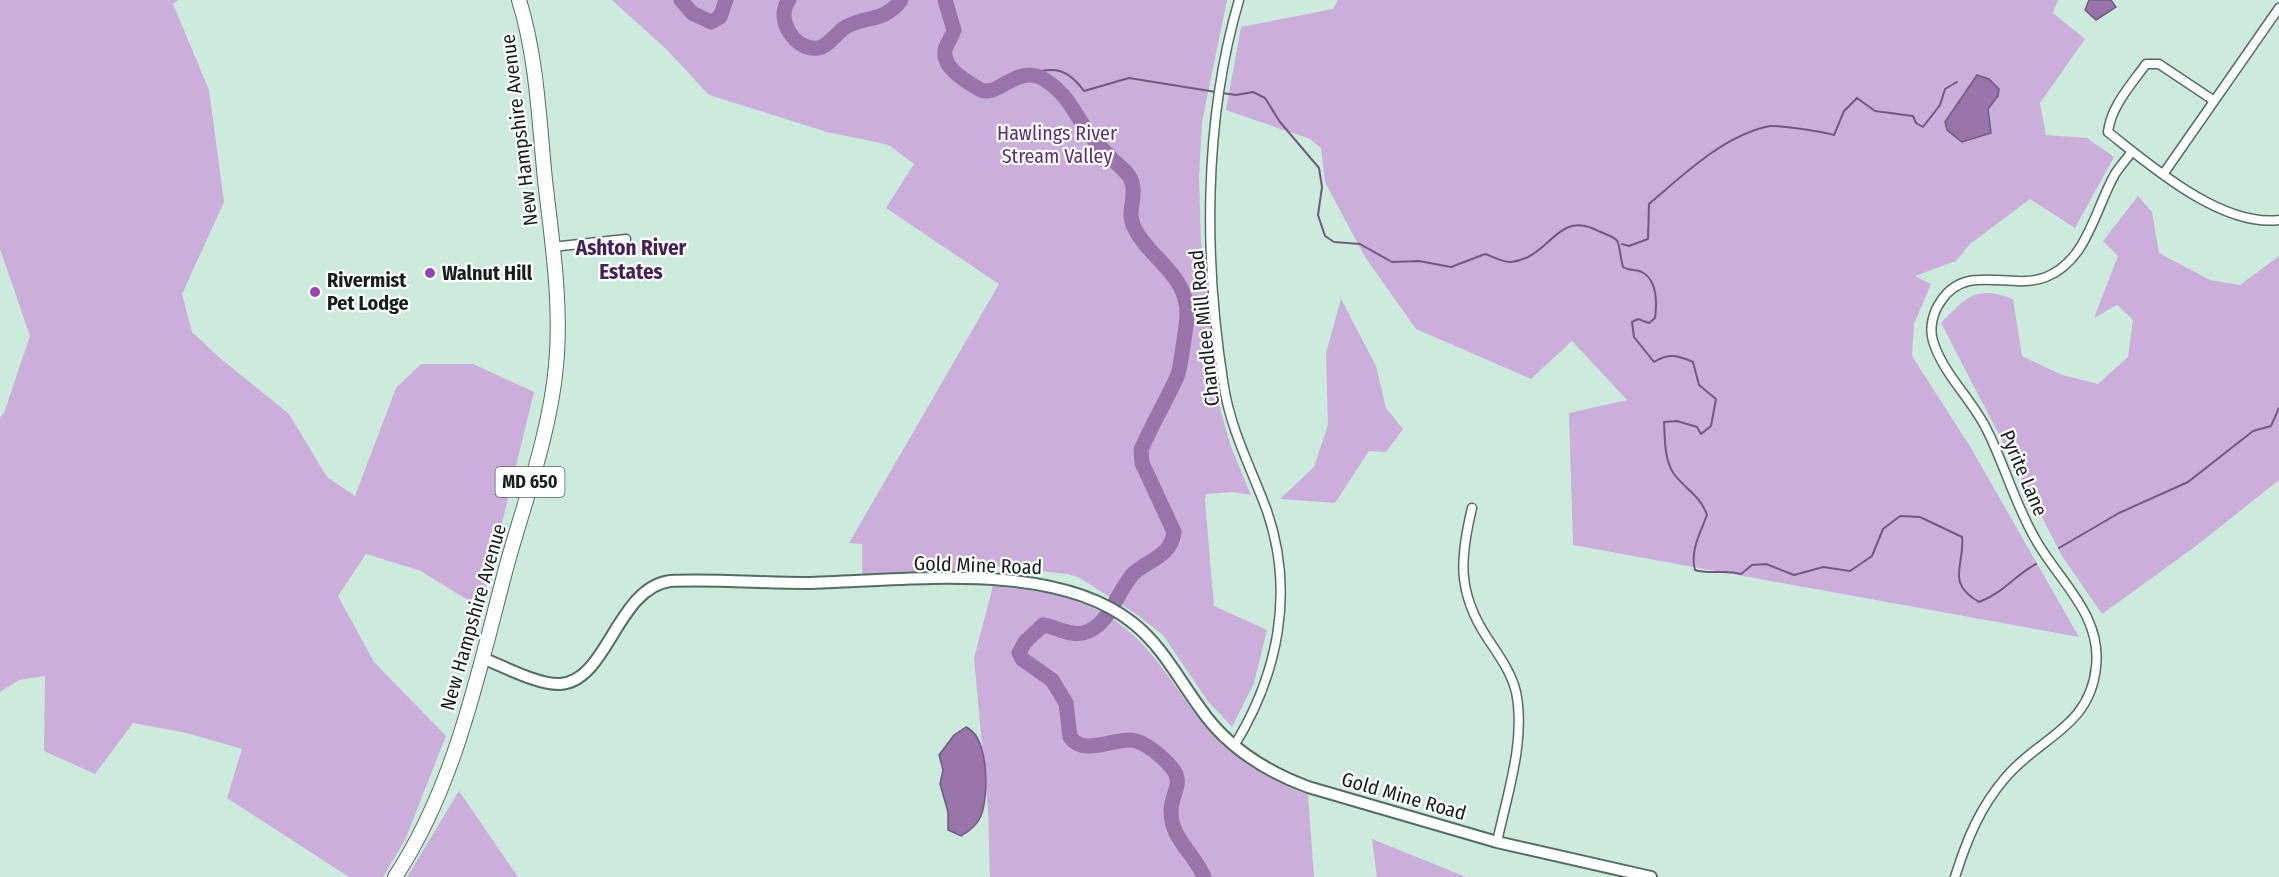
<svg xmlns="http://www.w3.org/2000/svg" width="2279" height="877" font-family="'Fira Sans Condensed',sans-serif">
<style>
.green{fill:#cbaedb;fill-rule:evenodd}
.water{fill:#9874ab;stroke:#715a80;stroke-width:1.5}
.lines{fill:none;stroke-linecap:round;stroke-linejoin:round}
.stream{stroke:#715a80;stroke-width:2}
.river{stroke:#9874ab;stroke-width:15}
.minor-casing{stroke:#536d61;stroke-width:11}
.tertiary-casing{stroke:#536d61;stroke-width:14}
.primary-casing{stroke:#536d61;stroke-width:16}
.minor{stroke:#fff;stroke-width:8}
.tertiary{stroke:#fff;stroke-width:10}
.primary{stroke:#fff;stroke-width:14}
.poi-dot{fill:#9346b7;stroke:#fff;stroke-width:2}
.labels{text-anchor:middle;dominant-baseline:central;stroke-width:4.5;stroke-linejoin:round;paint-order:stroke}
.shield{fill:#fff;stroke:#5b625f;stroke-width:1.5}
.shield-label{font-size:18px;font-weight:bold;fill:#151f1b}
.street-label{font-size:20px;fill:#151f1b;stroke:#fff}
.park-label{font-size:20px;fill:#5d2f73;stroke:#fff}
.poi-label{font-size:20px;font-weight:bold;fill:#151f1b;stroke:#fff;text-anchor:start}
.neighbourhood-label{font-size:21px;font-weight:bold;fill:#462158;stroke:#fff}
</style>
<rect width="100%" height="100%" fill="#cdebdd"/>
<path class="green" d="M0 0H178L173 4 209 90 224 202 182 294 192 332 220 358 289 414 327 477 355 496 396 388 421 364H473L534 392 483 601H469L421 571 366 554 338 596 374 662 446 736 405 840 383 877H349L227 798 242 749 187 733 133 723 95 774 44 751 45 676 19 680 0 692V417L4 413 30 336 0 249Z
M612 0H1227L1202 122 1199 177 1201 243 1219 405 1231 447 1251 495 1234 492 1206 494 1205 500 1214 606 1267 630 1254 683 1232 727 1207 700 1163 635 1136 614 1080 578 1068 574 995 566 994 576 862 577V544L849 543 999 284 886 208 914 164 890 146 881 143 827 132 709 95 666 49Z
M1338 0H2058L2053 13 2085 39 2040 103 2046 135 2087 138 2114 157 2075 228 2030 199 1970 244 1956 261 1915 276 1931 284 1914 324 1912 356 1971 448 2079 637 1573 545 1569 413 1627 400 1572 341 1531 379 1416 329 1365 257 1325 182 1321 148 1310 139 1226 110 1241 27 1333 9ZM1998 96 1988 109 1991 133 1962 142 1947 130Z
M2138 196 2152 212 2159 253 2210 280 2240 285 2279 256V480L2196 546 2102 614 2062 556 1941 323C1967 297 1975 285 2013 299L2022 356 2062 375 2098 384 2128 357 2133 320 2117 305 2094 318 2118 256 2103 241Z
M1341 299 1376 366 1386 408 1403 429 1386 452 1369 451 1335 503 1280 499 1314 467 1328 425 1326 353Z
M993 586C1029 590 1067 593 1099 611 1152 639 1170 684 1206 727 1234 760 1269 780 1308 795L1314 877H990L988 810 974 658Z
M459 791 518 877H407Z
M1372 839 1466 877H1377Z"/>
<path class="water" d="M2089 0H2111L2116 7 2096 20 2085 10Z
M1977 75 1989 79 1999 89 1998 96 1988 109 1991 133 1962 142 1947 130 1945 122Z
M966 727C989 737 989 795 981 816 977 825 970 831 961 836L948 830V812L940 784 943 770 939 755 954 735Z"/>
<g class="lines">
<path class="stream" d="M1030 74C1055 66 1068 69 1084 91L1129 78 1216 92
M1222 93 1236 95 1253 92 1265 98 1280 122 1319 168 1322 187 1318 215 1325 236 1334 242 1360 244 1392 262 1419 261 1451 267 1485 254C1492 256 1504 263 1511 262 1550 258 1556 212 1594 229 1626 243 1615 235 1623 267 1629 271 1636 269 1642 272 1658 281 1657 303 1655 318L1649 323 1638 319 1632 322 1634 337 1654 362C1668 353 1678 355 1693 362L1699 385 1716 399 1711 426 1701 434 1697 427 1677 421 1664 422C1665 438 1664 460 1674 474 1686 490 1700 495 1707 515 1700 533 1690 551 1695 570 1711 575 1725 569 1741 574L1752 565 1766 564 1794 575 1823 567 1850 571 1872 556 1883 529 1900 516 1920 517 1962 537C1965 566 1945 582 1979 602 2002 594 2015 575 2036 564
M1622 244 1629 246 1648 239 1649 204C1683 175 1724 135 1770 126 1779 125 1824 132 1834 135L1844 111 1857 98 1875 111 1913 116 1916 123 1923 127 1940 105 1945 89 1957 82
M2059 548 2119 513 2188 482 2253 431 2271 426 2279 408"/>
<path class="river" d="M681 0 692 13 711 22 720 17 726 0
M789 0C774 19 796 52 818 48 827 47 836 34 844 28 864 15 883 24 901 0
M945 0 954 30C952 37 947 43 945 50 942 68 966 81 979 89 997 100 1017 62 1045 80 1066 93 1073 110 1085 128 1092 139 1103 149 1112 159 1119 166 1130 173 1132 183 1137 198 1126 212 1134 227 1148 258 1187 273 1187 314 1187 321 1180 372 1177 377 1166 401 1152 424 1141 450L1142 463 1174 532C1171 556 1150 559 1134 573 1117 590 1110 627 1083 633 1070 636 1056 627 1043 625L1025 642 1019 653 1022 659 1052 680 1066 703 1070 737C1083 756 1112 739 1131 740 1145 741 1164 758 1172 768 1185 783 1170 796 1171 812 1171 839 1195 854 1204 877"/>
<defs>
<path id="minor" d="M2213 100 2159 64H2146C2131 85 2111 106 2108 132 2151 166 2221 227 2279 220
M2164 173 2279 8
M552 247 626 239
M1472 508C1460 558 1457 591 1486 636 1497 653 1511 671 1516 692 1526 740 1507 795 1497 842
M1234 746C1278 675 1295 592 1267 511 1252 470 1231 431 1224 387 1204 262 1203 122 1239 0
M1955 877C1967 839 1980 807 2006 777 2040 737 2090 727 2096 667 2102 616 2061 583 2037 542 2016 507 2005 466 1987 430 1972 399 1943 374 1933 341 1929 328 1933 312 1941 301 1966 262 2011 291 2046 277 2087 261 2095 209 2115 174 2120 166 2127 159 2132 151"/>
<path id="tertiary" d="M482 658C503 666 538 685 560 684 607 682 617 588 670 581 715 579 761 583 806 583 902 581 1054 559 1133 623 1162 646 1178 678 1200 708 1226 746 1265 771 1308 787L1497 842 1651 877"/>
<path id="primary" d="M395 877C457 783 479 668 508 561 526 497 550 432 556 366 562 305 552 241 545 180 539 120 537 58 519 0"/>
</defs>
<use href="#minor" class="minor-casing"/>
<use href="#tertiary" class="tertiary-casing"/>
<use href="#primary" class="primary-casing"/>
<use href="#minor" class="minor"/>
<use href="#tertiary" class="tertiary"/>
<use href="#primary" class="primary"/>
</g>
<g class="poi-dot">
<circle cx="430" cy="273" r="6"/>
<circle cx="315" cy="292" r="6"/>
</g>
<g class="labels">
<rect class="shield" x="495.5" y="467" width="69" height="30" rx="4.5"/>
<g class="shield-label">
<text x="530" y="482">MD 650</text>
</g>
<g class="street-label">
<text transform="translate(519 130) rotate(-97)">New Hampshire Avenue</text>
<text transform="translate(1204 328) rotate(-96)">Chandlee Mill Road</text>
<text transform="translate(2024 473) rotate(67)">Pyrite Lane</text>
<text transform="translate(978 565) rotate(2)">Gold Mine Road</text>
<text transform="translate(473 617) rotate(-74)">New Hampshire Avenue</text>
<text transform="translate(1404 796) rotate(16)">Gold Mine Road</text>
</g>
<g class="park-label">
<text x="1057" y="133">Hawlings River<tspan x="1057" dy="23">Stream Valley</tspan></text>
</g>
<g class="poi-label">
<text x="442" y="273">Walnut Hill</text>
<text x="327" y="280">Rivermist<tspan x="327" dy="23">Pet Lodge</tspan></text>
</g>
<g class="neighbourhood-label">
<text x="631" y="248">Ashton River<tspan x="631" dy="24">Estates</tspan></text>
</g>
</g>
</svg>
